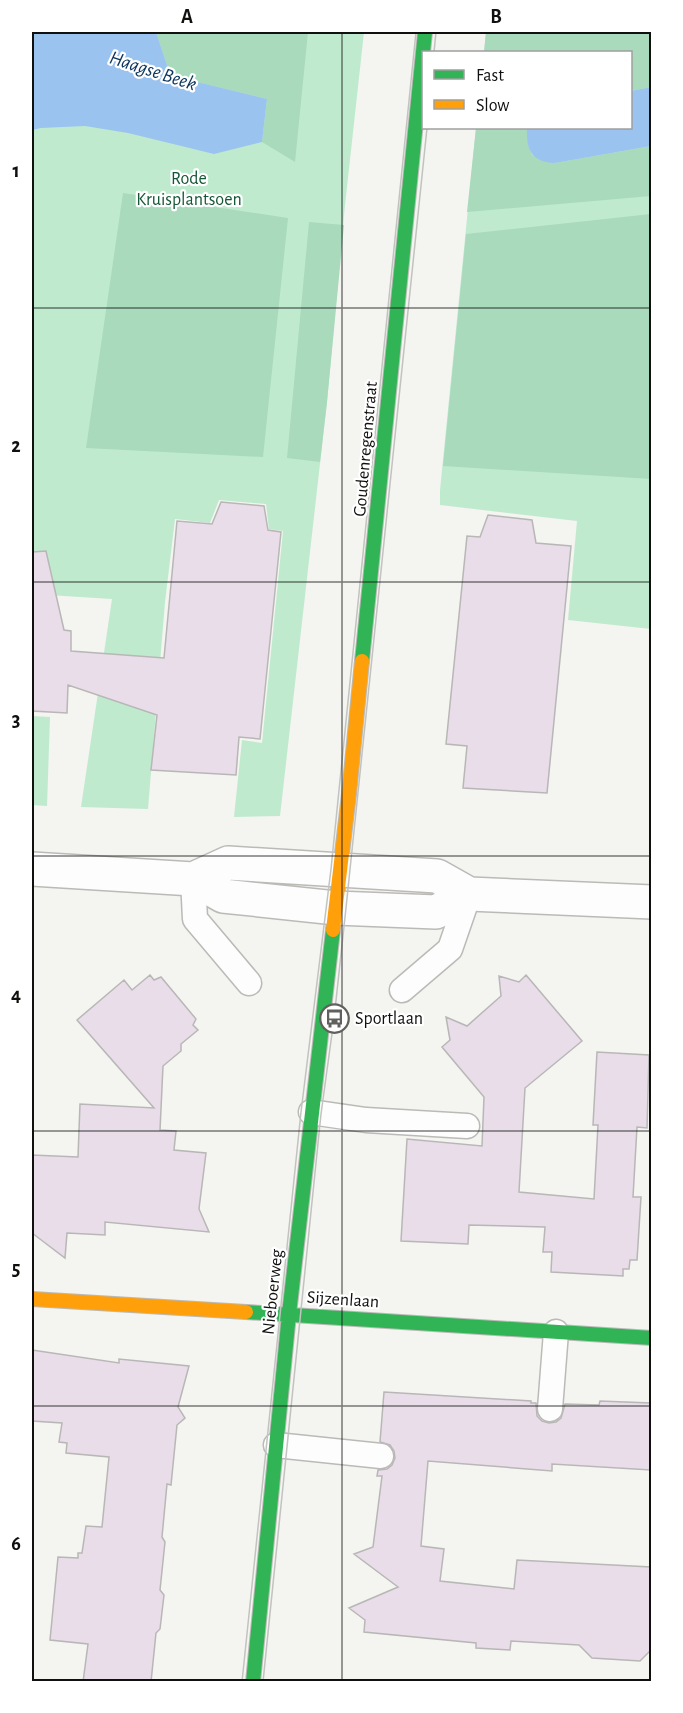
<svg xmlns="http://www.w3.org/2000/svg" width="683" height="1713" font-family="'Alegreya Sans',sans-serif">
<style>
.green{fill:#bfeace}
.forest{fill:#a9dabc}
.water{fill:#9bc3f0}
.building{fill:#e8dde9;stroke:#b8b7b6;stroke-width:1.5}
.lines{fill:none;stroke-linecap:round;stroke-linejoin:round}
.lane-casing{stroke:#bbbab7;stroke-width:27}
.street-casing{stroke:#bbbab7;stroke-width:36}
.fast-casing{stroke:#bbbab7;stroke-width:16}
.slow-casing{stroke:#bbbab7;stroke-width:16}
.lane{stroke:#fdfdfd;stroke-width:24}
.street{stroke:#fdfdfd;stroke-width:33}
.fast{stroke:#30b455;stroke-width:14}
.slow{stroke:#ff9f0a;stroke-width:14}
.tram{stroke:#c2c2c0;stroke-width:1.5}
.grid{fill:none;stroke:#10100e;stroke-width:1.5;stroke-opacity:0.55}
.labels{text-anchor:middle;dominant-baseline:central;stroke-width:4.5;stroke-linejoin:round;paint-order:stroke}
.park-label{font-size:18px;fill:#145736;stroke:#fff}
.street-label{font-size:18px;fill:#10100e;stroke:#fff}
.poi-label{font-size:18px;fill:#10100e;stroke:#fff;text-anchor:start}
.water-label{font-size:20px;font-style:italic;fill:#0b345e;stroke:#fff}
.neatline{fill:none;stroke:#10100e;stroke-width:2}
.grid-label{font-size:20px;text-anchor:middle;font-weight:bold;fill:#10100e}
</style>
<rect width="100%" height="100%" fill="#f4f4f0"/>
<path class="green" d="M32 32H364L345 205 327 402 280 816 234 817 242 740 262 743 283 531 269 529 266 504 219 500 210 523 175 519 165 602 148 809 81 807 112 599 32 594Z
M486 32H651V629L568 620 577 521 440 505V490L476 128H630V52H484Z
M32 716 50 717 47 806 32 805Z"/>
<path class="forest" d="M156 32H308L295 162 262 142 267 99 181 78 168 68Z
M486 32H651V87L631 91 630 52H484Z
M476 128H527L528 144 532 155 555 163 651 146V196L467 212Z
M123 193 288 218 263 457 86 448Z
M651 214V479L443 466 466 234Z
M309 222 344 225 327 402 320 462 287 458Z"/>
<path class="water" d="M32 32H156L168 68 181 78 267 99 262 142 214 154 128 133 85 126 41 128 32 130Z
M651 87V146L555 163C531 162 526 149 527 128H630L631 91Z"/>
<path class="building" d="M221 502 264 506 268 530 281 532 260 739 239 737 236 775 151 770 157 715 68 685 67 713 32 711V552L46 551 64 630 71 631V651L164 658 177 521 212 524Z
M488 515 532 520 536 543 571 546 547 793 463 788 467 746 446 744 467 536 480 537Z
M150 975 154 980 161 977 196 1019 193 1025 198 1030 181 1044V1051L163 1066 160 1130 176 1131 174 1150 206 1153 199 1209 209 1232 105 1222V1235L67 1233 65 1258 32 1233V1155L78 1157 80 1104 154 1108 77 1020 124 980 132 990Z
M526 975 582 1041 525 1088 519 1192 594 1199 598 1125H593L597 1052 649 1055 647 1128 637 1127 633 1197H641L637 1260H630L629 1269H623V1276L551 1272 552 1252H543L545 1227 469 1225 468 1244 401 1241 407 1139 482 1146 484 1097 442 1047 450 1040 446 1017 467 1026 501 996 499 976 519 982Z
M32 1350 119 1363V1359L189 1366 178 1407 185 1418 177 1425 171 1485 167 1484 162 1537 165 1542 160 1590 164 1595 160 1629 156 1633 151 1682H83L88 1644 50 1640 58 1557 78 1558V1553H82L86 1526 102 1527 109 1457 66 1453 67 1443 59 1442 62 1423 32 1421Z
M384 1392 531 1401V1403H536L537 1416 542 1421 549 1423 556 1422 561 1418 565 1404 599 1405 600 1401 651 1403V1470L552 1464V1471L428 1461 421 1546 444 1549 440 1581 514 1589 517 1560 651 1567V1650L640 1661 592 1658 579 1645 511 1641 510 1650 476 1648V1643L364 1632 365 1620 349 1608 398 1587 354 1554 373 1547 382 1476H377L378 1470 387 1469 392 1465 395 1458 394 1451 390 1445 380 1442Z"/>
<g class="lines">
<defs>
<path id="lane" d="M193 879 195 919 249 983
M402 990 450 949 469 894
M311 1112 366 1120 467 1126
M550 1409 556 1332
M276 1445 381 1456"/>
<path id="street" d="M32 869 193 879 223 896 336 908 436 912 469 894
M193 879 228 863 437 876 469 894 652 902"/>
<path id="fast" d="M362 661 425 32
M246 1312 652 1338
M253 1682 289 1314 333 930"/>
<path id="slow" d="M333 930 349 794 362 661
M32 1299 246 1312"/>
</defs>
<use href="#lane" class="lane-casing"/>
<use href="#street" class="street-casing"/>
<use href="#fast" class="fast-casing"/>
<use href="#slow" class="slow-casing"/>
<use href="#lane" class="lane"/>
<use href="#street" class="street"/>
<use href="#fast" class="fast"/>
<use href="#slow" class="slow"/>
<path class="tram" d="M434 52 436 32
M242 1682 301 1112 331 869 416 32
M263 1682 321 1114 334 1019 346 908 427 128"/>
</g>
<path class="grid" d="M342 32V1682M32 308H652M32 582H652M32 856H652M32 1131H652M32 1406H652"/>
<defs>
<symbol id="bus-ring" viewBox="-11 -11 22 22"><circle r="9.5" fill="#fff" stroke="#60605d" stroke-width="1.5"/><path d="M-5-6H5V4H4V6H2V4H-2V6H-4V4H-5ZM-3.5-4V0h7V-4ZM-3.5 1.2v1.5H-2V1.2ZM2 1.2v1.5H3.5V1.2Z" fill="#60605d"/></symbol>
</defs>
<g fill-rule="evenodd">
<use href="#bus-ring" x="318" y="1002" width="33" height="33"/>
</g>
<g class="labels">
<g class="park-label">
<text x="189" y="179">Rode<tspan x="189" dy="21">Kruisplantsoen</tspan></text>
</g>
<g class="street-label">
<text transform="translate(366 449) rotate(-85)">Goudenregenstraat</text>
<text transform="translate(273 1292) rotate(-84)">Nieboerweg</text>
<text transform="translate(343 1300) rotate(4)">Sijzenlaan</text>
</g>
<g class="poi-label">
<text x="355" y="1019">Sportlaan</text>
</g>
<g class="water-label">
<text transform="translate(153 71) rotate(18)">Haagse Beek</text>
</g>
</g>
<rect width="683" height="1713" fill="none" stroke="#ffffff" stroke-width="66"/>
<rect x="422" y="51" width="210" height="78" fill="#ffffff" stroke="#9f9f9f" stroke-width="1.5"/>
<rect x="434" y="70" width="30" height="9" fill="#30b455" stroke="#9f9f9f" stroke-width="1.5"/>
<text x="476" y="81" font-size="18" fill="#10100e">Fast</text>
<rect x="434" y="100" width="30" height="9" fill="#ff9f0a" stroke="#9f9f9f" stroke-width="1.5"/>
<text x="476" y="111" font-size="18" fill="#10100e">Slow</text>
<rect x="33" y="33" width="617" height="1647" class="neatline"/>
<g class="grid-label">
<text x="187" y="23">A</text>
<text x="496" y="23">B</text>
<text x="16" y="177">1</text>
<text x="16" y="452">2</text>
<text x="16" y="726">3</text>
<text x="16" y="1001">4</text>
<text x="16" y="1275">5</text>
<text x="16" y="1550">6</text>
</g>
</svg>
